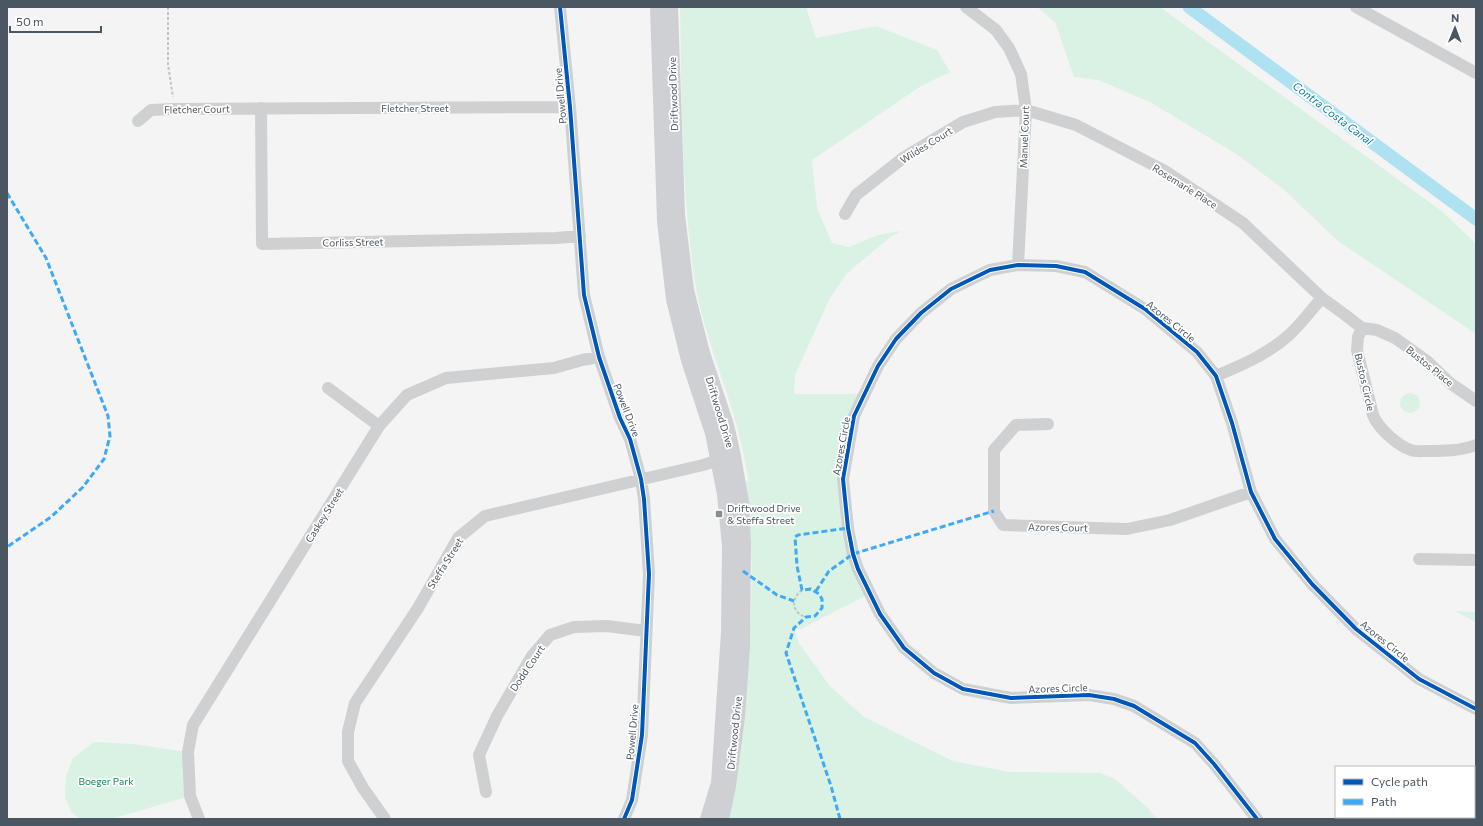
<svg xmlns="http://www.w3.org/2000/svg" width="1483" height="826" font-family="Commissioner,sans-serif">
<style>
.green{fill:#d9f2e3}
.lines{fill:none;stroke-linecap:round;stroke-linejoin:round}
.canal{stroke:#aee2f0;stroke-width:13}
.path{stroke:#bcc7c4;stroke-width:2;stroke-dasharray:3 2;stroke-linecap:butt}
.street{stroke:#ced0d2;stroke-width:12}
.secondary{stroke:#ced0d4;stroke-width:16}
.quiet{stroke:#3fa9f5;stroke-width:3;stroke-dasharray:6 3;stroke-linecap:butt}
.cycleway-casing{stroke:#fff;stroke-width:6}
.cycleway{stroke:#0057b8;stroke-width:4}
.poi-dot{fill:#868d94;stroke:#fff;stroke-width:1.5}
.labels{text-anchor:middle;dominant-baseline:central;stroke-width:3.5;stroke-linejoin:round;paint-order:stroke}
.street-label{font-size:10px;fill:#4a5661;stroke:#fff}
.poi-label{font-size:10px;fill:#4a5661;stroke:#fff;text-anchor:start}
.park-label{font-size:10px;fill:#17864f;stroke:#fff}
.water-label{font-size:11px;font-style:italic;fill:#0c7c9b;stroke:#fff}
</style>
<rect width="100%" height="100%" fill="#f4f4f4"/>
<path class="green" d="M680 7H806L816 38 876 26 937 50 950 72 921 86 812 160 817 208 832 243 849 247 878 235 901 231 889 238 846 274 829 300 795 375 794 394H863L843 479 848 528 871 593 801 629 794 628 799 643 829 685 864 717 953 761 1009 772 1100 773 1115 779 1148 808 1157 819H728C740 728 755 637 751 545 751 524 748 502 746 481H749C745 463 742 445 737 427 724 378 703 333 695 282 681 191 682 99 680 7Z
M1037 7H1160L1443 212 1476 244V334L1338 241 1282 188 1238 155 1150 102 1098 80 1074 77 1055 22Z
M1400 403a10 10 0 1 1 20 0a10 10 0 1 1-20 0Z
M1455 611 1476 612V622Z
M94 742 133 744 188 752 190 796 111 819H80L72 813 65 798 66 776 73 758Z"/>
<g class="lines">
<path class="canal" d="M1189 7 1476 219"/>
<path class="path" d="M168 7V65L173 97
M802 590C790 599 792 613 806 617"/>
<path class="street" d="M560 7 570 107 584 295 599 357 620 418 630 439 641 479 644 499 649 574 642 735 632 800 624 819
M966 7 996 30 1009 48 1021 74 1026 110 1018 265
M1356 7 1476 73
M261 108 262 244 556 238 580 236
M138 121 151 110 174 109 570 107
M845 214 856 195 903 158 963 122 995 112 1026 110 1076 125 1165 171 1243 223 1322 298 1344 314 1362 328 1377 330 1395 338 1427 361 1450 383 1476 401
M1362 328 1358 337 1357 350 1373 415C1378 428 1398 446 1411 450 1416 452 1422 451 1427 451 1444 451 1460 451 1476 445
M1216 376C1242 365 1268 354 1289 335 1301 324 1311 310 1322 298
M328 388 379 426
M1048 424 1016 425 994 450V511L1003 525 1127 529 1170 520 1251 492
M1419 559 1476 560
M1474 782 1476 780
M486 792 479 755 497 716 532 656 550 635 574 627 607 626 646 631
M199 819 190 796 188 752 193 725 379 426 407 395 446 378 554 368 582 360 599 357
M385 819 363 788 348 761V732L355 703 418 608 458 538 485 516 703 465 726 458
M1257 819 1214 764 1195 743 1134 706 1114 699 1089 695 1011 698 963 689 934 673 904 648 880 614 858 569 853 554 848 528 843 479 854 416 878 366 896 339 921 313 951 289 990 270 1018 265 1056 266 1085 272 1145 309 1197 352 1216 376 1232 423 1251 492 1275 539 1312 584 1356 629 1419 679 1476 709"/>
<path class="secondary" d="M658 7 665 221 674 299 689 360 713 433 725 494 730 546 729 632 719 783 708 819
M670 7 677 215 686 290 702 353 726 425 733 456 741 502 743 544 742 647 737 717 728 786 721 819"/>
<path class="quiet" d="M7 193 46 258 108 416 110 436 104 459 83 487 51 517 7 547
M743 571 777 595 794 601
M816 591 829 571 853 554 994 511
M840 819 831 786 786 653 794 628 806 617 815 616 822 608V599L819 594 811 589 802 590 797 566 795 537 798 535 848 528"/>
<defs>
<path id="cycleway" d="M560 7 570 107 584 295 599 357 620 418 630 439 641 479 644 499 649 574 642 735 632 800 624 819
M1257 819 1214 764 1195 743 1134 706 1114 699 1089 695 1011 698 963 689 934 673 904 648 880 614 858 569 853 554 848 528 843 479 854 416 878 366 896 339 921 313 951 289 990 270 1018 265 1056 266 1085 272 1145 309 1197 352 1216 376 1232 423 1251 492 1275 539 1312 584 1356 629 1419 679 1476 709"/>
</defs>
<use href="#cycleway" class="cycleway-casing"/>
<use href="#cycleway" class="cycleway"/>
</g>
<rect class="poi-dot" x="715" y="510" width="8" height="8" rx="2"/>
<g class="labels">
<g class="street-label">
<text transform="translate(673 94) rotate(-92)">Driftwood Drive</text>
<text transform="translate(560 96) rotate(-95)">Powell Drive</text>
<text x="415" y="108">Fletcher Street</text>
<text transform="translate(197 109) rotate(-1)">Fletcher Court</text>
<text transform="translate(1024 137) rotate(-88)">Manuel Court</text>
<text transform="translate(926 145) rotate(-32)">Wildes Court</text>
<text transform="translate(1185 186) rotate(32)">Rosemarie Place</text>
<text transform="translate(353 242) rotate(-1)">Corliss Street</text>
<text transform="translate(1171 321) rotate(39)">Azores Circle</text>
<text transform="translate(1430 366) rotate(39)">Bustos Place</text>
<text transform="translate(1365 382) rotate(77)">Bustos Circle</text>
<text transform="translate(627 410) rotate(69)">Powell Drive</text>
<text transform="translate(720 412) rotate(73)">Driftwood Drive</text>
<text transform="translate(841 446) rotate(-80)">Azores Circle</text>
<text transform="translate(324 515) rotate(-58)">Caskey Street</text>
<text transform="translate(1058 527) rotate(1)">Azores Court</text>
<text transform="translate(445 563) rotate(-58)">Steffa Street</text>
<text transform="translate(1385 641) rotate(39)">Azores Circle</text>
<text transform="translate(527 668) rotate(-56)">Dodd Court</text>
<text transform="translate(1058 688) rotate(-2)">Azores Circle</text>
<text transform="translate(632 732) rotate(-85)">Powell Drive</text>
<text transform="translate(734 733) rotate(-84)">Driftwood Drive</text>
</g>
<g class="poi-label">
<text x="727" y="508">Driftwood Drive<tspan x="727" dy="12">&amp; Steffa Street</tspan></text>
</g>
<g class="park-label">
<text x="106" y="781">Boeger Park</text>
</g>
<g class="water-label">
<text transform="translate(1333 113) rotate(37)">Contra Costa Canal</text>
</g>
</g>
<rect width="1483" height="826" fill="none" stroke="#4a5661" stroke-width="16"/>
<rect x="1335" y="766" width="140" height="52" fill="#ffffff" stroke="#b7bbc0"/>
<rect x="1343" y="779" width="20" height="6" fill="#0057b8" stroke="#b7bbc0"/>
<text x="1371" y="786" font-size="12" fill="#4a5661">Cycle path</text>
<rect x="1343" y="799" width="20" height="6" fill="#3fa9f5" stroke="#b7bbc0"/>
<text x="1371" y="806" font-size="12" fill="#4a5661">Path</text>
<g transform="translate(1455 28) rotate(1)" stroke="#ffffff" stroke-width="3" paint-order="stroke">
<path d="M0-3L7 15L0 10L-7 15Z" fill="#4a5661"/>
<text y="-6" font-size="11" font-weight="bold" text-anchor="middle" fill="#4a5661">N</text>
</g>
<path d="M10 26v6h91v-6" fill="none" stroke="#4a5661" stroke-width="2"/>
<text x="16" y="26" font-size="12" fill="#4a5661" stroke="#ffffff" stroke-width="3" paint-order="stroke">50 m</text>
</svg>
